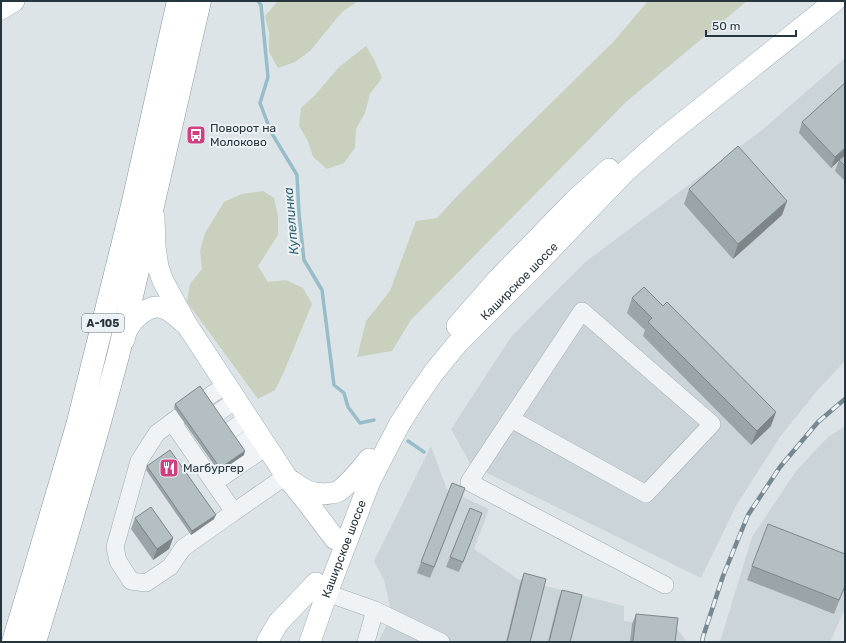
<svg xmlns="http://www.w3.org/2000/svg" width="846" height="643" font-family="Rubik,sans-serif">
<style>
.built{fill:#cbd4d9}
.green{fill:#c9d1be}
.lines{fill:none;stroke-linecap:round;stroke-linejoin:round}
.stream{stroke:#97bdc8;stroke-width:3.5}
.minor-casing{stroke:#a2acb1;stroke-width:18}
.major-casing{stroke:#9cacb3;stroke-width:22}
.highway-casing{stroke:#84969e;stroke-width:23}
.minor{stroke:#f0f3f6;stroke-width:17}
.major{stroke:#fff;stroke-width:21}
.highway{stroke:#fff;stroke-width:22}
.rail-casing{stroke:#768891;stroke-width:4.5}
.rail{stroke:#ecf2f5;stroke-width:3;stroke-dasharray:9;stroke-linecap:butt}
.wall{fill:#9ba4a9}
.shaded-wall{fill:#7e8689}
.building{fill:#b4bfc4;stroke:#7e8689}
.labels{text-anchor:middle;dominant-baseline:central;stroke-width:4;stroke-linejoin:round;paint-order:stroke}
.shield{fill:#ecf2f5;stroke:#616e75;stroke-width:1}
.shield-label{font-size:11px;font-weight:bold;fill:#26363e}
.poi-label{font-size:12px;fill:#26363e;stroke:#ecf2f5;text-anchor:start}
.street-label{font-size:12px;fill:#26363e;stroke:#ecf2f5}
.water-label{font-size:13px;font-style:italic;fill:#306172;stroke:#ecf2f5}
</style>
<rect width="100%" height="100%" fill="#dde4e7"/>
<path class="built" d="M845 58V361L816 392 780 437 736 506 701 578 471 465 451 429 511 337 584 263 762 130Z
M845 426V609L830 642H720L752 537 796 471 828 437Z
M431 446 447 490 489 509 474 549 518 579 624 606V621L676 627 687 642H378L392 615 384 580 374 561Z"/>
<path class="green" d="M279 1H358L342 12 310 51 295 62 278 68 269 52V33L265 16 277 2Z
M648 1H747L626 102 411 320 392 351 357 357 366 321 390 291 416 221 437 218 460 193 615 40Z
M366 46 375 61 382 78 370 94 365 113 356 129 355 148 344 163 327 169 313 157 308 141 299 126 301 108 315 95 340 66Z
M263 191 274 198 278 216V235L258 266 268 282 286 280 303 288 312 304 283 374 275 390 258 399 187 302 190 284 202 269 200 251 205 233 224 202 241 194Z"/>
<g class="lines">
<path class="stream" d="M258 1 261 5 268 77 260 103 271 132 297 175 299 214 304 260 322 290 334 385 344 393 348 407 360 423 374 420
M408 441 424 452"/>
<defs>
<path id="minor" d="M205 399 226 385
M216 414 236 400
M180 416 172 422 234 512 286 476
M511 419 646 494 712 424 582 311 469 482 665 585
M172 422 157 433 139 461 115 547 118 561 131 581 146 583 170 567 183 548 234 512
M228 432 248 418
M238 446 257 433
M214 483 266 447
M317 584 327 593 375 610 441 642
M366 642 375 610"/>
<g id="major">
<path d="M1 9 14 1"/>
<path d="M154 217 155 247 158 267 163 281 187 325 286 476 307 502 335 539"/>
<path d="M457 326 498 279 574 201 609 169"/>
<path d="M124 340C125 336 126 331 128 328 134 318 147 306 159 307 169 308 176 316 183 322"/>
<path d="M293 482C304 491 317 496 331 493 332 493 335 493 337 492 348 486 361 469 369 459"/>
<path d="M267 642 278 623 316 583"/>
<path id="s1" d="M310 642 327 593 370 481 399 425 416 398 434 372 457 344 531 270 626 171 666 136 835 1"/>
</g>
<path id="highway" d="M13 642 36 565 78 422 132 206 178 1
M35 642 56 573 97 433 118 356 153 206 200 1"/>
</defs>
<use href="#minor" class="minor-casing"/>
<use href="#major" class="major-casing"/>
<use href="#highway" class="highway-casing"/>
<use href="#minor" class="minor"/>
<use href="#major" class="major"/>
<use href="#highway" class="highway"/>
<defs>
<path id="rail" d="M702 642 703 637 723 576 748 515 780 467 818 422 845 399"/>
</defs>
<use href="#rail" class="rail-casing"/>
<use href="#rail" class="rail"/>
</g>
<path class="wall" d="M845 83V181L835 171 839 160 831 168 799 133 802 122Z
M689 189 787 201 782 215 733 259 684 204Z
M632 298 771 426 751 445 643 336 645 330 627 313Z
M175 404 244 455 219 472 174 408Z
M147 466 214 519 191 535 146 470Z
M461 499 430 578 417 573 421 562Z
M482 513 459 572 446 567 450 557Z
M135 518 173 538 169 549 153 560 131 529Z
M752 566 845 586 834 614 747 580Z
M524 573 530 642H506L520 584Z
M562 590 570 642H548L558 601Z
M636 614 675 642H630L632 624Z"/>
<path class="shaded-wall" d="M845 148V155L831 168 835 157Z
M787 201 782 215 733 259 738 244Z
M776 412 771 426 751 445 757 431Z
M245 451 244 455 219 472 220 468Z
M216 515 214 519 191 535 192 531Z
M173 538 169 549 153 560 157 549Z"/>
<path class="building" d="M845 83V148L835 157 802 122Z
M738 146 787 201 738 244 689 189Z
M845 155V166L839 160Z
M644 287 663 306 667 302 776 412 757 431 648 322 652 318 632 298Z
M200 386 245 451 220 468 175 404Z
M170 450 216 515 192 531 147 466Z
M452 483 465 488 434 567 421 562Z
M151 507 173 538 157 549 135 518Z
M470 508 482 513 463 562 450 557Z
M768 524 845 554V586L839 600 752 566Z
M524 573 546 579 530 642H507Z
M562 590 582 595 570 642H549Z
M636 614 678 618 675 642H633Z"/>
<defs>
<symbol id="bus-square" viewBox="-11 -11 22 22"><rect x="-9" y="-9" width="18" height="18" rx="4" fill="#d03f7f" stroke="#ecf2f5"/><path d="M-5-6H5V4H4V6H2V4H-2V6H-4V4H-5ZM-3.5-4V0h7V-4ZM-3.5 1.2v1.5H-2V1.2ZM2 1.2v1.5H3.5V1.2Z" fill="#fff"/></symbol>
<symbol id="restaurant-square" viewBox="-11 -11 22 22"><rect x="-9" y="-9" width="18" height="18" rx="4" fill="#d03f7f" stroke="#ecf2f5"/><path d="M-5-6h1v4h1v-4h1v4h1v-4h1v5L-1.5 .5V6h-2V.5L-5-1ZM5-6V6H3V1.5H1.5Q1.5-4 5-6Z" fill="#fff"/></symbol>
</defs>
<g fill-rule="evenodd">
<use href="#bus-square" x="185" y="124" width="22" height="22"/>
<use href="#restaurant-square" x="158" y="457" width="22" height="22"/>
</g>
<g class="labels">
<rect class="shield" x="82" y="314" width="42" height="18" rx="3"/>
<g class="shield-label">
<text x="103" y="323">А-105</text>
</g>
<g class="poi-label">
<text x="210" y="128">Поворот на<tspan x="210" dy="14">Молоково</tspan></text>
<text x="183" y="468">Магбургер</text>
</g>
<g class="street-label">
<text stroke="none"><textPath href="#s1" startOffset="423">Каширское шоссе</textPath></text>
<text stroke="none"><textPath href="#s1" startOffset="99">Каширское шоссе</textPath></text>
</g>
<g class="water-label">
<text transform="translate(291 221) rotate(-95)">Купелинка</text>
</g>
</g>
<rect width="846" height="643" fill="none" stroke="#26363e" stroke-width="4"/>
<path d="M706 30v6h90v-6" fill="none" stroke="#26363e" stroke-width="2"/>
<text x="712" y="30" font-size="12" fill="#26363e" stroke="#ecf2f5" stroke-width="3" paint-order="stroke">50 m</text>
</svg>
